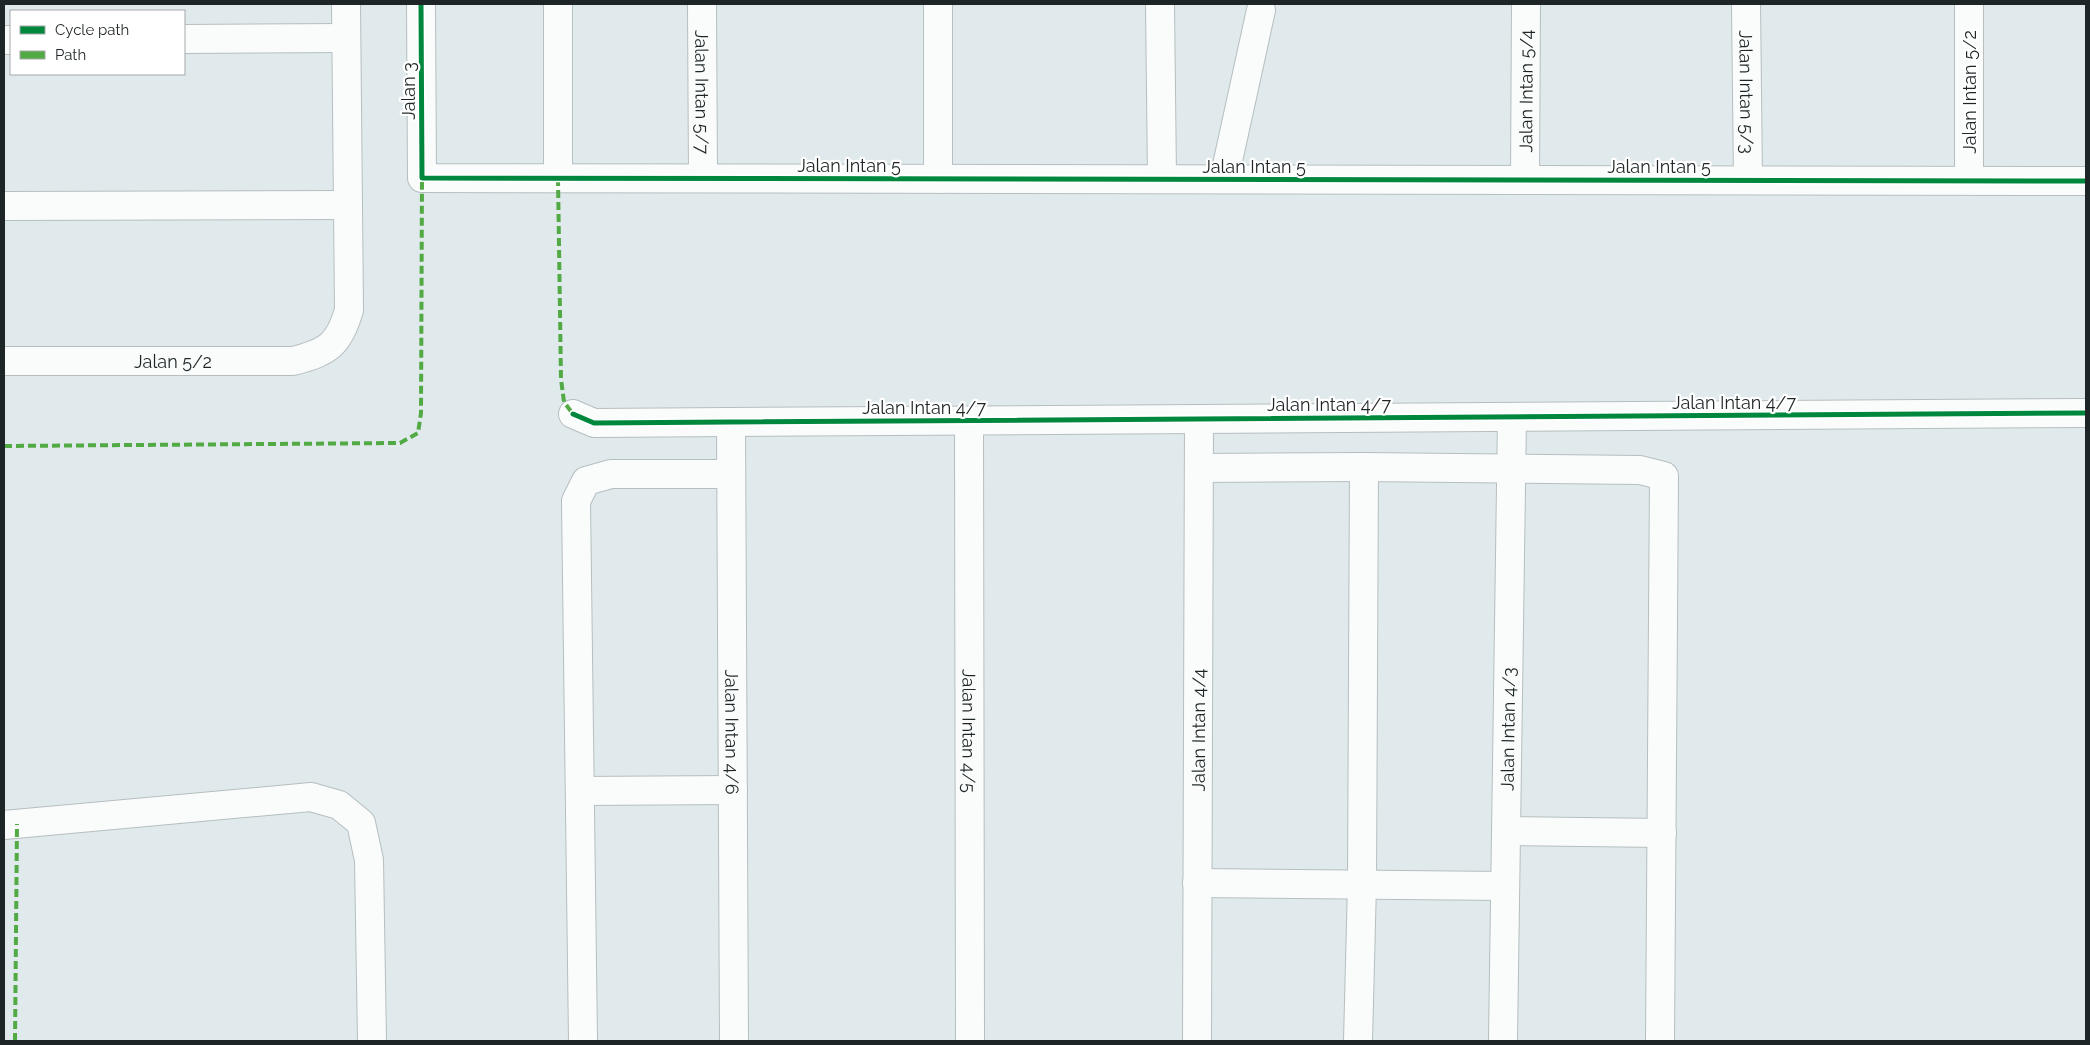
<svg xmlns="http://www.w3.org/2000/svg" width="2090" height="1045" font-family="Raleway,sans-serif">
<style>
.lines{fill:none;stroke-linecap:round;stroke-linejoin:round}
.minor-casing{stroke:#b6bebf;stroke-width:30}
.minor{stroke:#fafcfc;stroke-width:28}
.quiet{stroke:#52aa44;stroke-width:4;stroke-dasharray:8 4;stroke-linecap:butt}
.cycleway-casing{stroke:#fff;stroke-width:8}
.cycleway{stroke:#00873e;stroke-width:5}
.labels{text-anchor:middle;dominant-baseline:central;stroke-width:4.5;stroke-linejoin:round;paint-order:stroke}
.street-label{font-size:18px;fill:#1e2526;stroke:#fff}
</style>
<rect width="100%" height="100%" fill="#e0eaec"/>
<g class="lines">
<defs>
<g id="minor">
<path d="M421 4 422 178 2086 181"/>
<path id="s1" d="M702 4 703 178"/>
<path d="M1160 4 1162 179"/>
<path id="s2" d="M1746 4 1748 180"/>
<path d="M184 39 346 38"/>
<path d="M4 40H11"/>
<path d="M558 178V4"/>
<path d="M938 179V4"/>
<path d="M1224 179 1261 10"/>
<path id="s3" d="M1525 180 1526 4"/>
<path d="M1969 180V4"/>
<path d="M4 206 348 205"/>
<path id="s4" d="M4 361H293C328 352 339 345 349 310L346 4"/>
<path d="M573 414 594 423 2086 413"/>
<path id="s5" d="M969 421 970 1041"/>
<path id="s6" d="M731 422 734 1041"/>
<path d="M1199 468 1364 467 1640 470 1664 476 1660 1041"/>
<path d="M580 791 733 790"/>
<path d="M4 825 311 797 339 805 361 823 369 860 372 1041"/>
<path d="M1506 831 1662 833"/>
<path d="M1197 883 1505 886"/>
<path d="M583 1041 576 501 586 481 611 474H731"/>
<path id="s7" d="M1197 1041 1199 419"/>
<path d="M1358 1041 1362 884 1364 467"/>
<path id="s8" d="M1503 1041 1512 417"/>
</g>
</defs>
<use href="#minor" class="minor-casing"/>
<use href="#minor" class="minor"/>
<path class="quiet" d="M558 178 561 379 564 402 573 414
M4 446 400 443 418 433 421 413 422 178
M15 1041 17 824"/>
<defs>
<path id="cycleway" d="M421 4 422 178 2086 181
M573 414 594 423 2086 413"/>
</defs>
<use href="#cycleway" class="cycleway-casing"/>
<use href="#cycleway" class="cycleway"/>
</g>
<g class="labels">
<g class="street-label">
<text transform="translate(408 91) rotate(-90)">Jalan 3</text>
<text stroke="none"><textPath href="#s1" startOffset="88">Jalan Intan 5/7</textPath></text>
<text stroke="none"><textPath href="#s3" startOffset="89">Jalan Intan 5/4</textPath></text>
<text stroke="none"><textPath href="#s2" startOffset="88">Jalan Intan 5/3</textPath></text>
<text transform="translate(1969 92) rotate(-90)">Jalan Intan 5/2</text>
<text x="849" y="165">Jalan Intan 5</text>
<text x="1254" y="166">Jalan Intan 5</text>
<text x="1659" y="166">Jalan Intan 5</text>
<text stroke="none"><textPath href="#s4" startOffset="169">Jalan 5/2</textPath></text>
<text x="1734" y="402">Jalan Intan 4/7</text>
<text x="1329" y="404">Jalan Intan 4/7</text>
<text x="924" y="407">Jalan Intan 4/7</text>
<text stroke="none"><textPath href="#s8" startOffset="312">Jalan Intan 4/3</textPath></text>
<text stroke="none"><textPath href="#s7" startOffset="311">Jalan Intan 4/4</textPath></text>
<text stroke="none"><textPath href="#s5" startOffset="310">Jalan Intan 4/5</textPath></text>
<text stroke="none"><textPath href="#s6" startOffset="310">Jalan Intan 4/6</textPath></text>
</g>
</g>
<rect width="2090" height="1045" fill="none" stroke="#1e2526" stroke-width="10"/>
<rect x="10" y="10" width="175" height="65" fill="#ffffff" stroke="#a5a8a8"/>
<rect x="20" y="26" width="25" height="8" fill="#00873e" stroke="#a5a8a8"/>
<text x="55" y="35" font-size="15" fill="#1e2526">Cycle path</text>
<rect x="20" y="51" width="25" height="8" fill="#52aa44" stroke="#a5a8a8"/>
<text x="55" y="60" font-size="15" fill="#1e2526">Path</text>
</svg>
